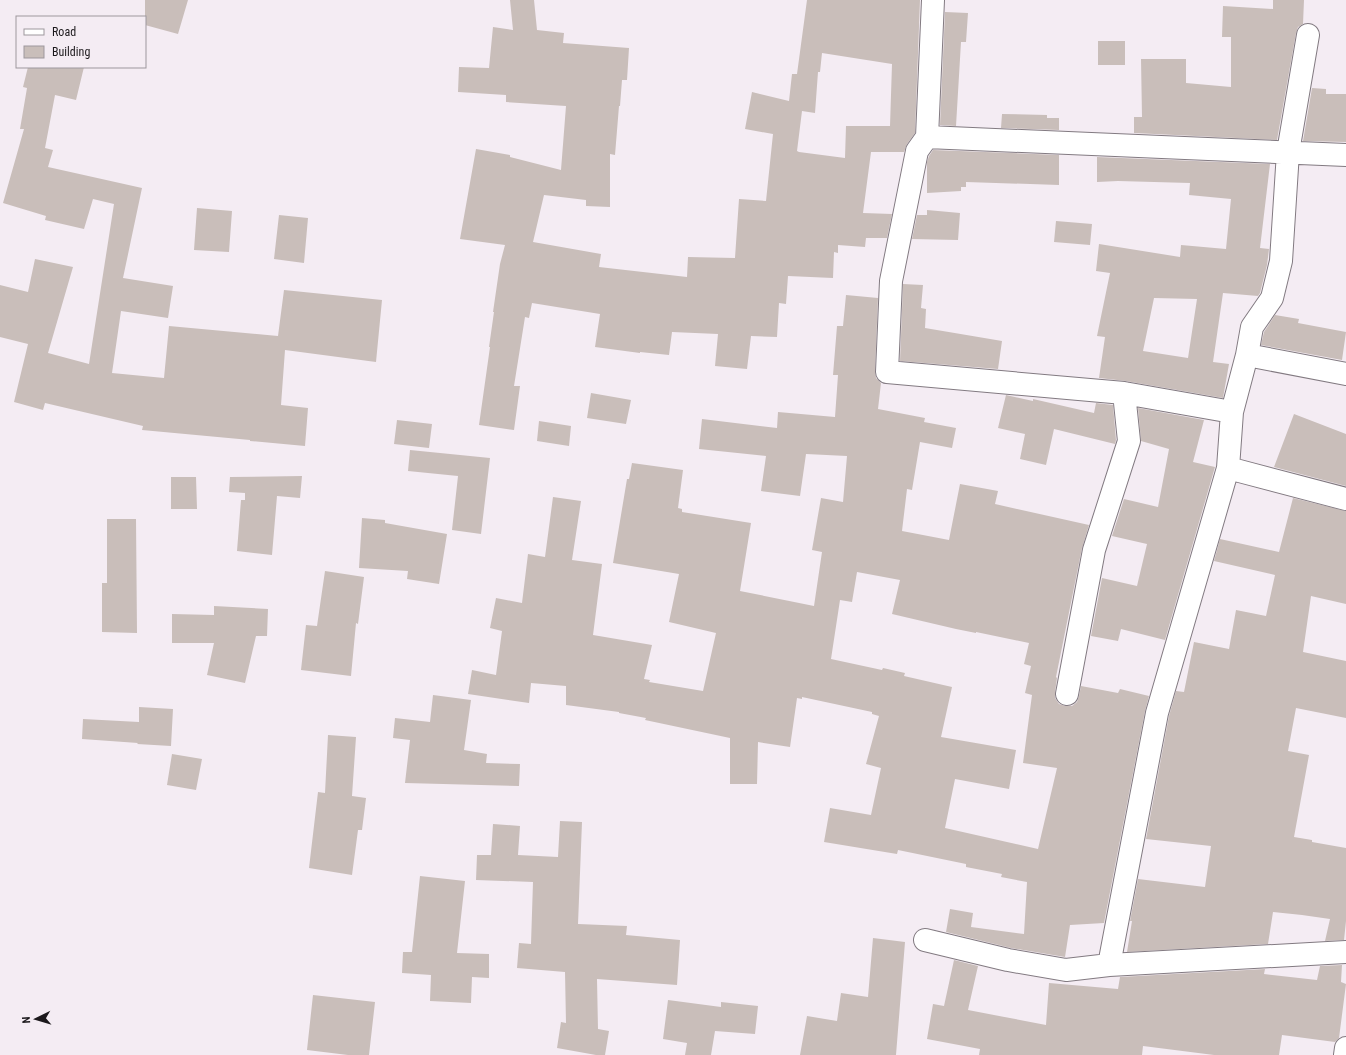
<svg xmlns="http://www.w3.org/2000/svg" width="1346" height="1055" font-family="'Roboto Condensed',sans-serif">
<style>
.building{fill:#c9beba;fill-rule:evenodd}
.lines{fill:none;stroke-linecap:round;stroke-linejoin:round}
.street-casing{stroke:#827a81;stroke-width:24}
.street{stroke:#fff;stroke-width:22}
</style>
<rect width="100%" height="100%" fill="#f4ecf3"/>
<path class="building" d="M145 0H188L178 34 145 25Z
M510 0H534L537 30 564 33 563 43 629 48 627 80H622L620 106H619L615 155 610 154V207L586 206V200L544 195 533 242 601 254 599 267 687 277 688 257 735 258 739 199 766 201 773 134 745 129 752 92 789 101 792 74H797L807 0H920L915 133 907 144 904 152H871L863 213 892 214 887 238H866L865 247 838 245V253L834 252 833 278 788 276 786 304 779 303 777 337 751 336 747 369 715 366 718 334 672 332 669 355 640 352V353L595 347 600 314 532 303 529 318 525 317 514 386H520L514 430 479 425 490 347H489L494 312H493L500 264 505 245 460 239 476 149 510 155V157L561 170 566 106 506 102V95L458 92 459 67 489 68 493 27 513 30ZM822 53 892 64 890 126H846L845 158 799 152 797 151 802 111 815 113 818 72H820Z
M1273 0H1304L1303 24 1298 27 1296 33 1277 140 1134 133V117H1142L1141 59H1186V83L1231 87V37H1222L1223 6 1273 9Z
M945 12 968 13 966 42H961L956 126 940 125Z
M1098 41H1125V65H1098Z
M28 67H84L76 100 55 95 45 148 53 150 48 167 142 188 123 278 173 286 168 318 121 311 112 373 164 378 169 326 278 336 284 290 382 300 376 362 285 350 281 405 308 408 305 446 250 441V440L142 430 143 426 45 403 43 410 14 402 28 344 0 337V285L28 292 35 259 73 267 48 353 89 364 114 204 93 199 84 229 45 220 46 216 3 203 24 129H20L27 88 23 87Z
M1312 88 1326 89V94H1346V142L1303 141Z
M1002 114 1047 115V118H1059V130L1001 128Z
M933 150 1059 155V185L966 182V187H961V191L927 193V162L929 156Z
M1097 157 1270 164 1260 248 1269 249 1267 265 1260 293 1258 296 1223 293 1213 362 1229 364 1223 398 1126 381 1099 378 1105 337 1097 336 1110 273 1096 271 1099 244 1180 257 1181 245 1226 249 1231 199 1189 195 1190 183 1118 181 1097 182ZM1154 298 1197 299 1188 358 1143 351Z
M197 208 232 211 229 252 194 250Z
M927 210 960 213 958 240 912 239 917 215H927Z
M279 215 308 218 304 263 274 259Z
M1056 221 1092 224 1090 245 1054 242Z
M903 284 923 285 921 308 926 309 925 328 1002 341 998 369 900 361Z
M846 295 878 298 875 371 876 378 881 383 878 409 925 418 924 422 956 428 952 448 920 442 912 490 907 489 902 531 949 540 960 484 998 491 995 504 1089 525 1082 548 1056 677 1057 678 1055 692V698L1059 704 1065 706H1072L1077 702 1079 696 1081 686 1118 693 1120 689 1149 696 1145 711 1104 923 1070 925 1065 957 1011 948 946 932 950 909 973 913 971 927 1024 934 1027 882 1001 877 1002 874 966 867V864L898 850 897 854 824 842 830 808 871 815 881 768 866 764 879 716 872 714V712L802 697V699L797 698 790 747 758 742 757 784H730V738L645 720 646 718 619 713V712L566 705V686L531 683 529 703 468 694 472 670 496 675 502 631 490 628 496 598 522 603 528 554 545 557 553 497 581 501 572 560 602 564 593 635 652 645 644 679 650 680 649 682 703 691 716 633 669 622 679 574 613 563 627 479H629L632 463 683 470 678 508 682 509V512L751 523 740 591 814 606 822 552 812 550 821 498 843 502 847 456 806 454 800 496 761 491 766 456 699 449 702 419 777 428 778 412 835 417 838 375H833L837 326H843ZM857 572 900 580 892 614 956 629 976 633V632L1029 643 1024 664 1031 666 1025 693 1032 695 1023 763 1057 768 1038 849 945 828 955 779 1009 789 1016 750 941 737 952 687 904 676 905 673 883 668 882 670 831 659 840 600 852 602Z
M1275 315 1299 319 1298 323 1346 332 1342 360 1261 345 1264 332Z
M591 393 631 400 626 424 587 418Z
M1006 395 1033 401V399L1094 413 1096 403 1113 405 1116 440 1115 444 1054 429 1046 465 1020 459 1025 434 998 428Z
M1138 408 1204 420 1193 462 1215 467 1165 640 1121 629 1118 641 1091 636 1102 578 1137 586 1147 544 1112 536 1124 499 1158 507 1169 449 1141 441Z
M1294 414 1346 434V486L1274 467Z
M397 420 432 424 429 448 394 444Z
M539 421 571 426 569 446 537 441Z
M410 450 490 458 481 534 452 530 458 476 408 471Z
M302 476 300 498 277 496 272 555 237 551 241 500H245V493L229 492 230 477Z
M171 477H196L197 509H171Z
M1293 498 1346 511V604L1311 596 1303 652 1346 661V718L1296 708 1288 751 1309 755 1294 837 1312 840V842L1346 848V921L1344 940 1325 941 1330 919 1302 915 1273 912 1268 944 1127 952 1132 921H1130L1138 879 1205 887 1211 846 1146 839 1169 716 1176 691 1184 692 1194 642 1229 649 1236 610 1266 616 1275 575 1214 561 1220 539 1279 552Z
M362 518 385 520V523L447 534 439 584 407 579 408 571 359 568Z
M107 519H136L137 633 102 632V583H107Z
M325 571 364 577 358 624 356 623 351 676 301 670 306 625 317 626Z
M214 606 268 609 267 636H256L245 683 207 675 214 643H172V614L214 615Z
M433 695 471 700 464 750 487 754 486 763 520 764 519 786 405 783 410 740 393 738 395 718 430 722Z
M139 707 173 709 171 746 137 744 138 743 82 739 83 719 139 722Z
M328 735 356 737 352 796 366 798 362 830H358L352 875 309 868 318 792 325 793Z
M172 754 202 759 196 790 167 785Z
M560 821 582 822 578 924 627 926 626 935 680 940 677 985 597 979 598 1029 609 1031 605 1055H596L557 1048 561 1022 566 1023 565 972 517 968 519 943 531 944 533 882 476 880 477 855H491L493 824 520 826 518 855 558 857Z
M420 876 465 881 457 953 489 954V978L472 977 471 1003 430 1001 431 975 402 973 403 952H412Z
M873 938 905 942 896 1055H800L807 1016 837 1021 841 993 868 997Z
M954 960 978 966 968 1010 1046 1025 1049 983 1118 989 1120 977 1265 969 1264 974 1317 980 1320 966 1342 965 1341 982 1346 984 1339 1038 1335 1042 1282 1035 1279 1055H1214L1143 1046 1142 1055H979L980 1049 927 1039 933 1004 944 1006Z
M313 995 375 1002 369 1055H348L307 1050Z
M668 1000 721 1007V1002L758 1006 755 1034 715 1031 711 1055H685L687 1043 663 1039Z"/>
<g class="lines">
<defs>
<path id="street" d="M933 0 927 137 917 151 891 281 887 372 1124 393 1232 412
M927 137 1346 155
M1247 355 1346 374
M1228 468 1346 499
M1067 694 1094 550 1129 441 1124 393
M925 940 1008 960 1066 970 1109 965 1346 952
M1109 965 1157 713 1228 468 1232 412 1247 355 1252 327 1272 298 1281 261 1288 152 1308 35
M1345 1055 1346 1048"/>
</defs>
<use href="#street" class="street-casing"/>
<use href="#street" class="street"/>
</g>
<rect x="16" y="16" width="130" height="52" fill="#f4ecf3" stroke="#9d979d"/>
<rect x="24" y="29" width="20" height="6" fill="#ffffff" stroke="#9d979d"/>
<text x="52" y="36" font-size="12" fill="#1b181b">Road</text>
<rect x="24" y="46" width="20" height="12" fill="#c9beba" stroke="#9d979d"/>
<text x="52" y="56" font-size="12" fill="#1b181b">Building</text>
<g transform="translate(36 1019) rotate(265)" stroke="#f4ecf3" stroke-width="3" paint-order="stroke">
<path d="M0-3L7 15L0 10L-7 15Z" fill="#1b181b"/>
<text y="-6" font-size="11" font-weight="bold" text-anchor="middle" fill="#1b181b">N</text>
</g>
</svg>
